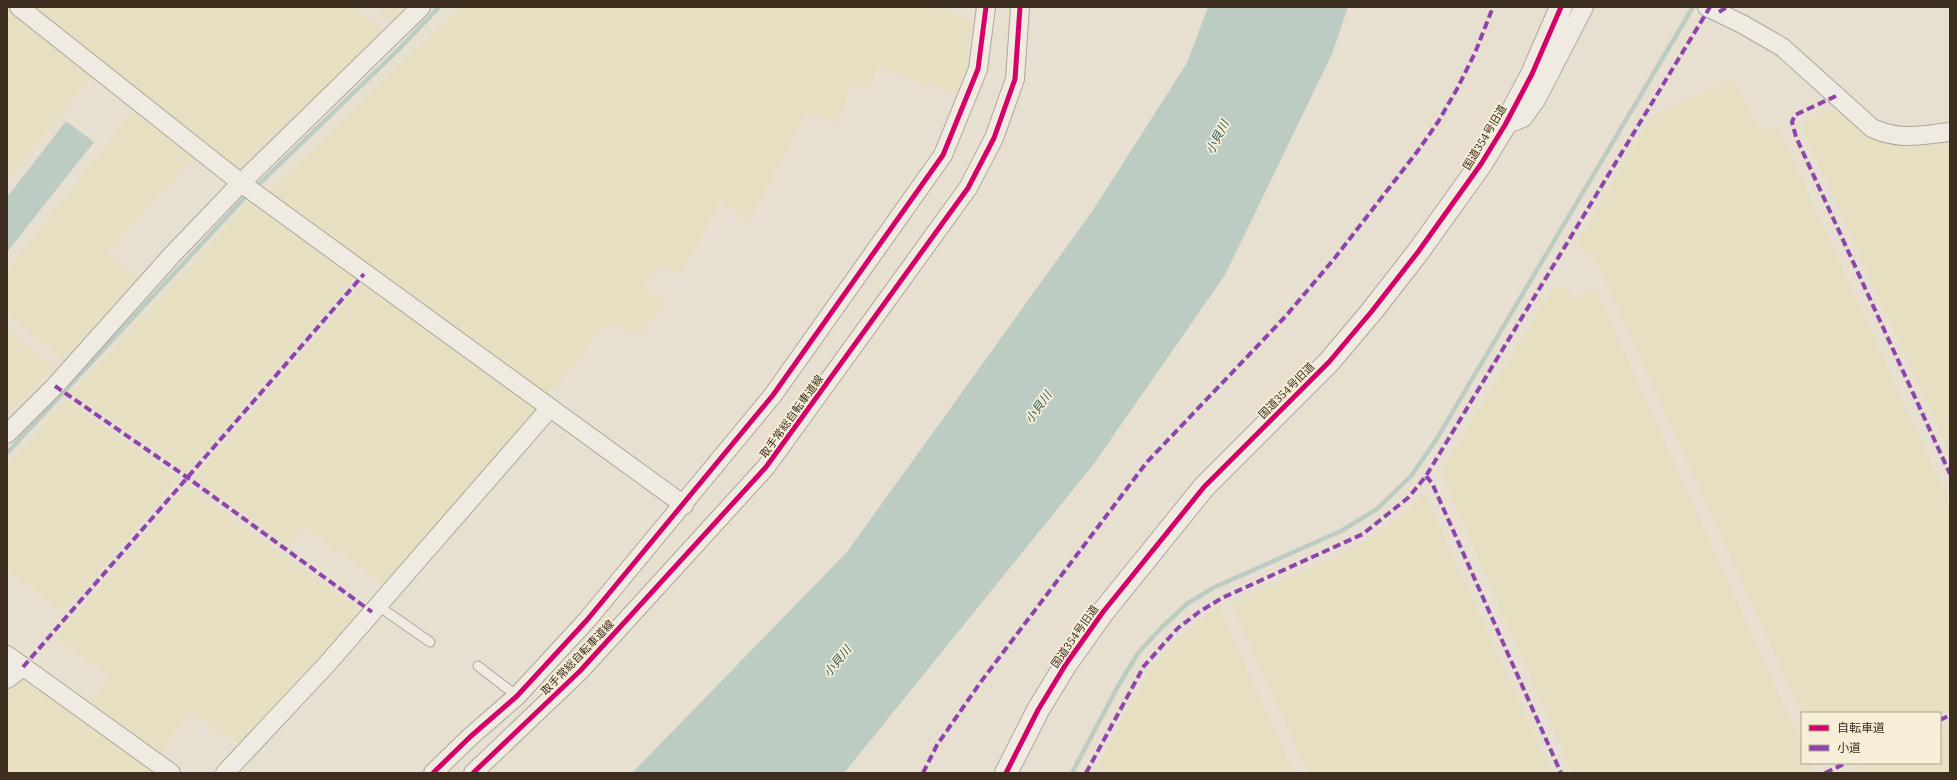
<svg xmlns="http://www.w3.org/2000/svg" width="1957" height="780" font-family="'Noto Serif','Noto Sans JP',serif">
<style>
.farmland{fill:#e6dfc2}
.water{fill:#bcccc2}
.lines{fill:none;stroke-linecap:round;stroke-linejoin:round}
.stream{stroke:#bcccc2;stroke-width:4.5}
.service-casing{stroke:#ada599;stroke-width:11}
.minor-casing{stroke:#ada599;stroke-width:20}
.tertiary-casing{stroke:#ada599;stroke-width:24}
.service{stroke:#efebe3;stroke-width:9}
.minor{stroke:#efebe3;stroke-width:18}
.tertiary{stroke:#efebe3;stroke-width:22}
.quiet{stroke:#8e44ad;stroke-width:4;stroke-dasharray:8 4;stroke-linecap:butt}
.cycleway-casing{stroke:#f7eed8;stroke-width:8}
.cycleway{stroke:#d6006c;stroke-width:5}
.labels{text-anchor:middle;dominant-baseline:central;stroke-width:3.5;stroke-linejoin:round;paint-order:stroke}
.street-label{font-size:11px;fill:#3d2e20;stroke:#f7eed8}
.water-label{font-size:12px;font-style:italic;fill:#2f5d5a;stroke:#f7eed8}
</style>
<rect width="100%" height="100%" fill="#e7e0d1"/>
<path class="farmland" d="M33 7H353L382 30 240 170Z
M375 7H406L393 21Z
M461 7H937L972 22 963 96 877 67 869 88 852 84 837 125 806 112 749 221 720 202 680 275 659 265 644 288 662 303 641 335 603 325 549 396 268 192Z
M7 9 92 76 7 181Z
M1732 80 1761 131 1777 125 1950 504V711L1940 715V713L1802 714 1592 252 1585 254 1577 242 1652 116Z
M1835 109 1861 132 1884 143 1907 147 1950 140V455L1800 124Z
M133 111 193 158 107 252 138 278 64 359 7 314V271Z
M250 201 357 276 186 473 72 392Z
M363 283 539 411 386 586 304 526 287 545 194 478Z
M1554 286 1559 290 1566 287 1573 299 1596 289 1802 745V763H1810L1814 771 1811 773H1572L1441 472Z
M7 330 55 368 7 414Z
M66 400 179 478 64 611 7 569V465Z
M187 486 364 614 242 745 188 712 160 755 92 703 109 675 55 638Z
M1425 494 1552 773H1308L1231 603 1349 551 1384 530Z
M1219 608 1294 773H1095L1143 681 1164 653 1183 633Z
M21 677 160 773H7V689Z
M1950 727V773H1845L1868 763H1940V731Z"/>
<path class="water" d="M1208 7H1348L1332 54 1225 275 1093 465 844 773H632L847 552 1093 210 1187 63Z
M66 121 94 142 7 252V197Z"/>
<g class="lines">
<path class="stream" d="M255 188 397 51 439 7
M7 453 249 193
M1072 773 1117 688 1138 653 1162 627 1188 603 1215 587 1341 531 1377 509 1411 476 1436 440 1693 7"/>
<defs>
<path id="service" d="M377 605 430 642
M478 666 517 696"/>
<path id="minor" d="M19 7 241 183 684 505
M1707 7 1742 24 1782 47 1872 128C1901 141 1919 135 1950 132
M1505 125 1523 118 1536 100 1584 7
M7 434 55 386 172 255 241 183 421 7
M7 655 171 773
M7 679 23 667
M225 773 328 663 550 408
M433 773 470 737 517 696 587 620 773 395 943 155 978 69 986 7
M473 773 580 671 766 467 968 188 994 138 1015 79 1020 7"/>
<path id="tertiary" d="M1006 773 1038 710 1066 664 1103 612 1204 487 1329 362 1372 311 1418 252 1481 164 1505 125 1532 74 1561 7"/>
</defs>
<use href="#service" class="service-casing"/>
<use href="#minor" class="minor-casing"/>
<use href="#tertiary" class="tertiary-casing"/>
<use href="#service" class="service"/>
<use href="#minor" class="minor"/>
<use href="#tertiary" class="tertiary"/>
<path class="quiet" d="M1719 12 1727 7
M1836 96 1795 115 1792 122 1796 137 1950 474
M55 386 188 478 372 612
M1426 476 1432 483 1561 773
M23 667 364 274
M1940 720 1950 715
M923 773 937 745 980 683 1147 462 1285 317 1334 259 1417 152 1438 122 1457 89 1475 53 1493 7
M1086 773 1144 666 1178 628 1199 612 1222 598 1363 534 1409 497 1426 476 1710 7
M1825 773 1846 763"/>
<defs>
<path id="cycleway" d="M433 773 470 737 517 696 587 620 773 395 943 155 978 69 986 7
M473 773 580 671 766 467 968 188 994 138 1015 79 1020 7
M1006 773 1038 710 1066 664 1103 612 1204 487 1329 362 1372 311 1418 252 1481 164 1505 125 1532 74 1561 7"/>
</defs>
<use href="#cycleway" class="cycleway-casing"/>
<use href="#cycleway" class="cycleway"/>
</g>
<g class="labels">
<g class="street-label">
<text transform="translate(1484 137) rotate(-59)">国道354号旧道</text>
<text transform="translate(1286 390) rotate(-45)">国道354号旧道</text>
<text transform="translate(791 416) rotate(-54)">取手常総自転車道線</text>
<text transform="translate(1074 636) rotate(-55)">国道354号旧道</text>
<text transform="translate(577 657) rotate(-46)">取手常総自転車道線</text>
</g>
<g class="water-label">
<text transform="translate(1217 137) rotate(-63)">小貝川</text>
<text transform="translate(1038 407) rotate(-55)">小貝川</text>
<text transform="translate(837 661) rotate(-51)">小貝川</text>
</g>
</g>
<rect width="1957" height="780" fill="none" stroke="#3d2e20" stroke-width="16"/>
<rect x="1801" y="712" width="140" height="52" fill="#f7eed8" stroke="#ada18e"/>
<rect x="1809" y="725" width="20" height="6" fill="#d6006c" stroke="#ada18e"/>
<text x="1837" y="732" font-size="12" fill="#3d2e20">自転車道</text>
<rect x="1809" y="745" width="20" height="6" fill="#8e44ad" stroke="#ada18e"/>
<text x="1837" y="752" font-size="12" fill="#3d2e20">小道</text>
</svg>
